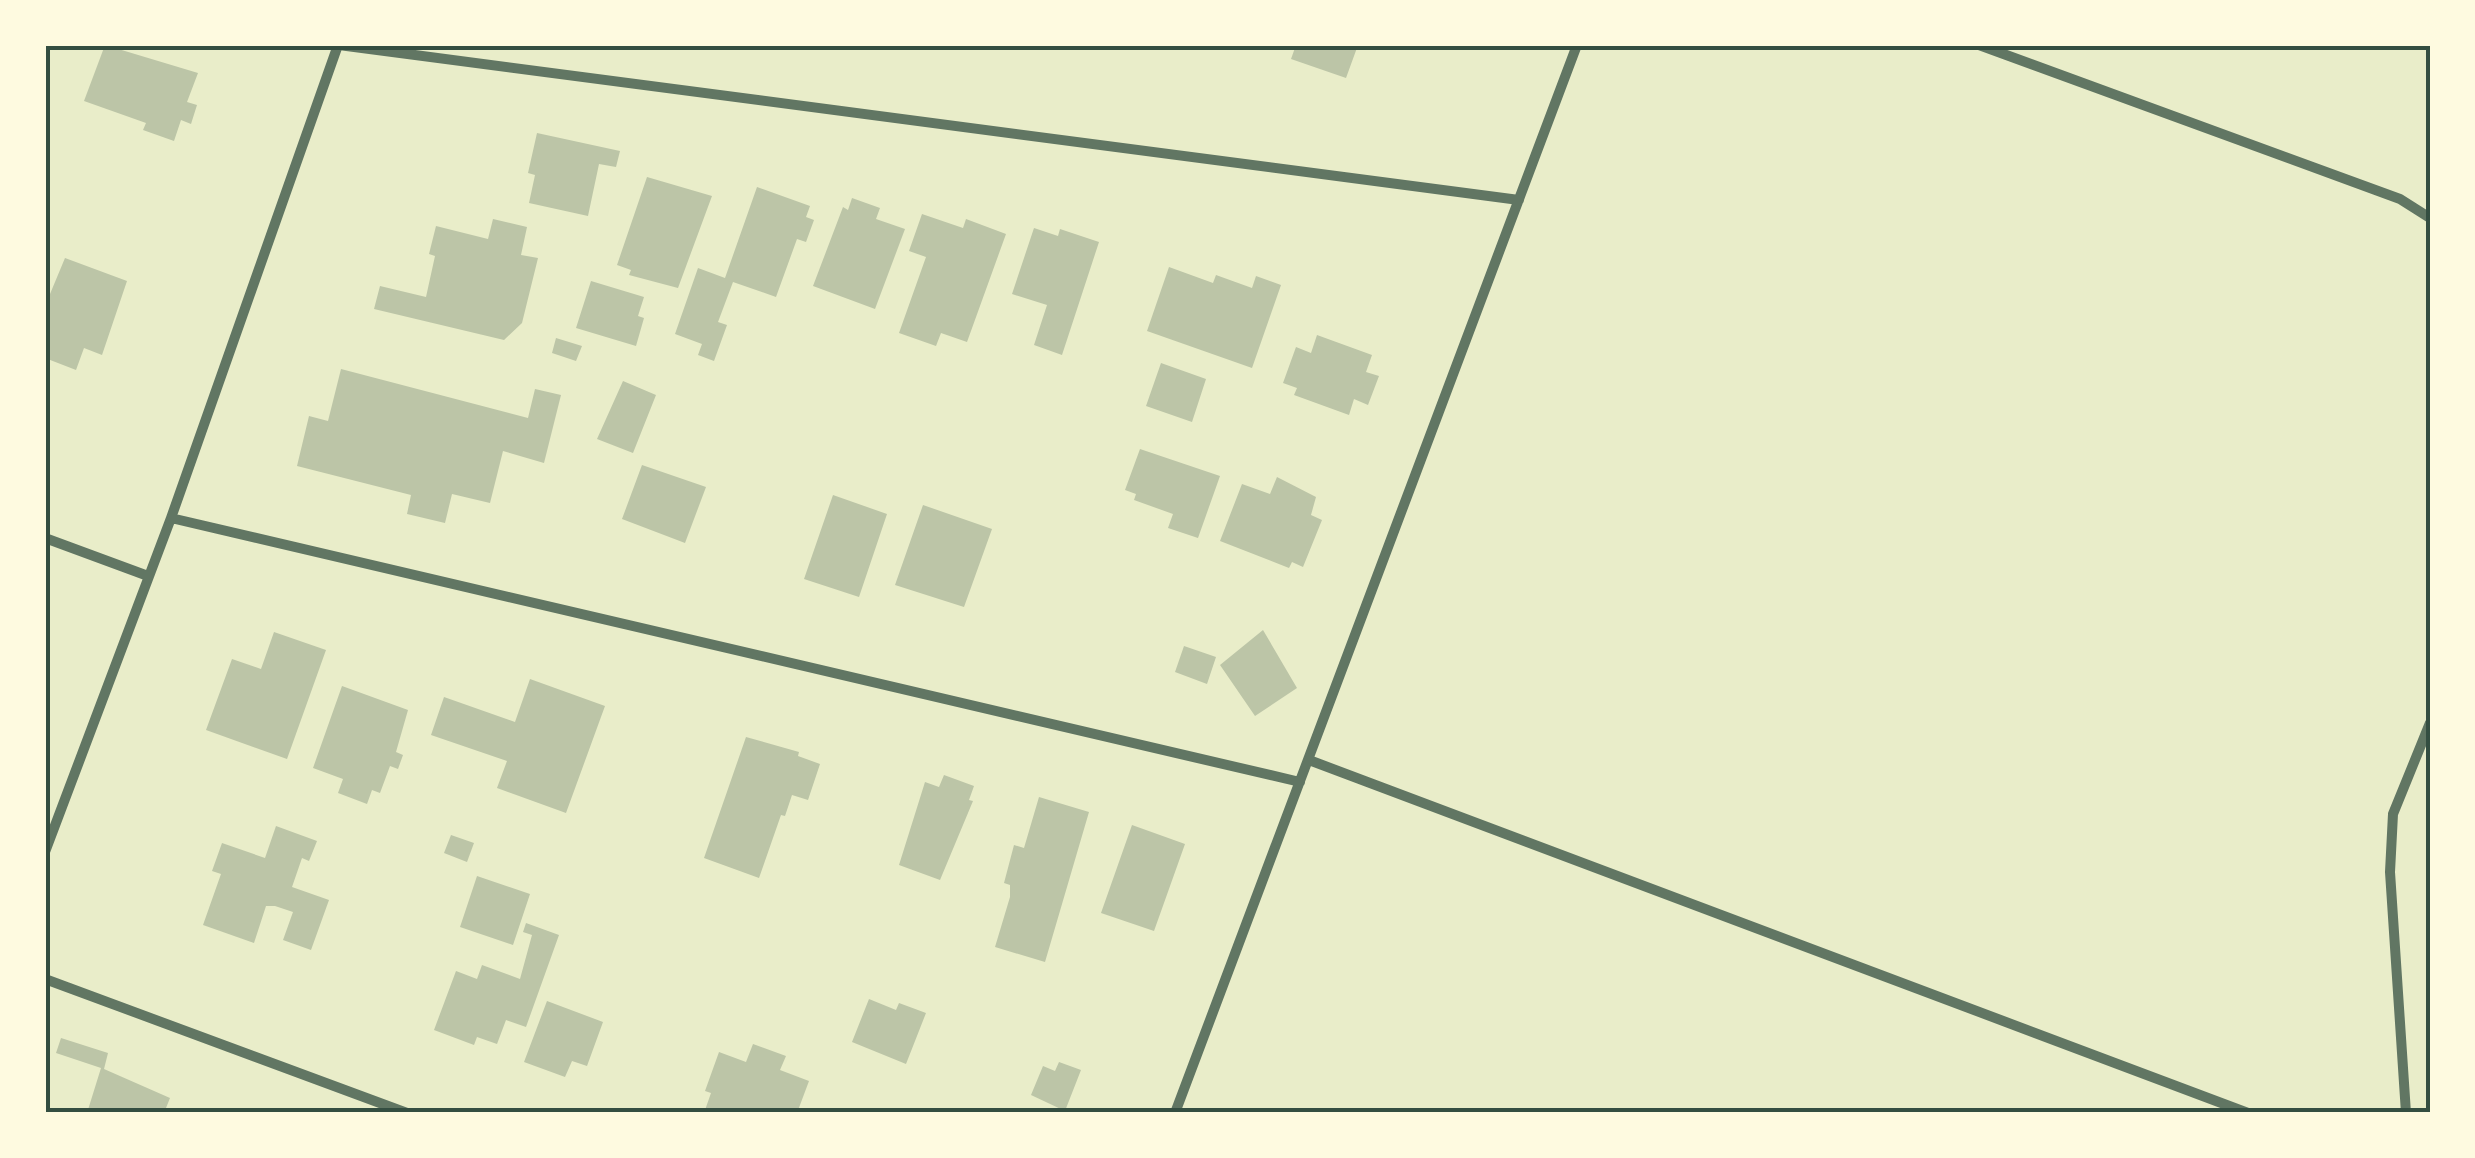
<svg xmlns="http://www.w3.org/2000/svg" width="2475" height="1158" font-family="Montserrat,sans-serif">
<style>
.building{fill:#bcc5a7}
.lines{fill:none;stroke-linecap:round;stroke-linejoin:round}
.minor{stroke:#617663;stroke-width:10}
.neatline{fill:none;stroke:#344e41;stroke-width:4}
</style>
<rect width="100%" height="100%" fill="#e9edc9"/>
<path class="building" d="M105 45 198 73 187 102 197 105 191 124 181 120 174 141 143 130 146 123 84 101Z
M1296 45H1358L1346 78 1291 59Z
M537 133 620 151 616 167 599 164 588 216 529 203 535 175 528 173Z
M647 177 712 196 678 288 629 275 631 270 617 265Z
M757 187 810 206 806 217 814 220 806 242 797 239 776 297 733 282 718 322 727 325 714 361 698 355 702 344 675 334 698 268 725 278Z
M852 198 880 208 876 219 905 229 875 309 813 286 843 207 848 210Z
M922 214 963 228 966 219 1006 234 967 342 941 333 936 346 899 333 926 257 909 251Z
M493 219 527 227 521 255 538 258 522 323 504 340 374 309 380 286 426 297 435 256 429 254 436 226 488 239Z
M1034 228 1058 236 1060 229 1099 242 1062 355 1034 345 1047 305 1012 294Z
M65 258 127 281 102 355 84 348 76 370 45 358V306Z
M1169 267 1213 283 1216 275 1252 288 1256 276 1281 285 1252 368 1147 331Z
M591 281 644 297 638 316 644 318 636 346 576 328Z
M1317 335 1372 355 1366 372 1379 376 1368 405 1354 399 1349 415 1294 395 1297 388 1283 383 1296 347 1311 353Z
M556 338 582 346 576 361 552 353Z
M1161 363 1206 379 1192 422 1146 406Z
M341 369 528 418 535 389 561 395 544 463 503 451 490 503 452 494 445 523 407 514 411 495 297 466 309 416 328 421Z
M623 381 656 395 633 453 597 439Z
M1140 449 1220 476 1198 538 1168 528 1173 514 1134 500 1136 494 1125 490Z
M642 465 706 487 685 543 622 519Z
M1277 477 1316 497 1311 515 1322 520 1303 567 1292 562 1289 568 1220 541 1242 484 1270 494Z
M833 495 887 514 859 597 804 579Z
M923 505 992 529 964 607 895 585Z
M1263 630 1297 688 1255 716 1220 665Z
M274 632 326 650 287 759 206 730 232 659 261 669Z
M1184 646 1216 657 1207 684 1175 672Z
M530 679 605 706 566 813 497 788 507 761 431 735 444 697 515 722Z
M342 686 408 710 396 752 403 755 398 769 390 766 380 793 372 790 367 804 338 793 343 779 313 768Z
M746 737 799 752 798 756 820 764 808 800 792 795 785 816 781 815 759 878 704 858Z
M944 775 974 786 969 800 973 801 940 880 899 865 925 782 939 787Z
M1039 797 1089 812 1045 962 995 947 1010 897V885L1004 883 1014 845 1024 848Z
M1132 825 1185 844 1154 931 1101 913Z
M276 826 317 841 309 861 302 858 292 887 329 900 311 950 283 940 293 912 275 906H266L254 943 203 925 221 874 212 871 222 843 265 858Z
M451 835 474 843 467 862 444 853Z
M477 876 530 894 513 945 460 927Z
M526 923 559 935 526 1027 506 1020 497 1044 477 1037 474 1045 434 1030 456 971 477 979 482 965 520 979 532 935 523 932Z
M869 999 896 1010 899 1003 926 1013 906 1064 852 1042Z
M547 1001 603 1022 587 1066 572 1061 565 1077 524 1062Z
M61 1038 108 1053 104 1069 170 1098 164 1113H87L101 1068 56 1053Z
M753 1044 786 1056 780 1070 809 1081 797 1113H704L711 1093 705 1091 719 1052 746 1062Z
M1059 1062 1081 1070 1065 1111 1031 1095 1043 1066 1055 1071Z"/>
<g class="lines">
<path class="minor" d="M339 45 1519 200
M1979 45 2400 199 2430 218
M171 518 1300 782
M45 538 148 576
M1309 760 2248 1113
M45 852 171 518 338 45
M45 979 407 1113
M1175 1113 1577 45
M2406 1113 2390 872 2393 814 2430 723"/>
</g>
<rect width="2475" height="1158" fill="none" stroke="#fefae0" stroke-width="95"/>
<rect x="48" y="48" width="2380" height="1062" class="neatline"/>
</svg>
